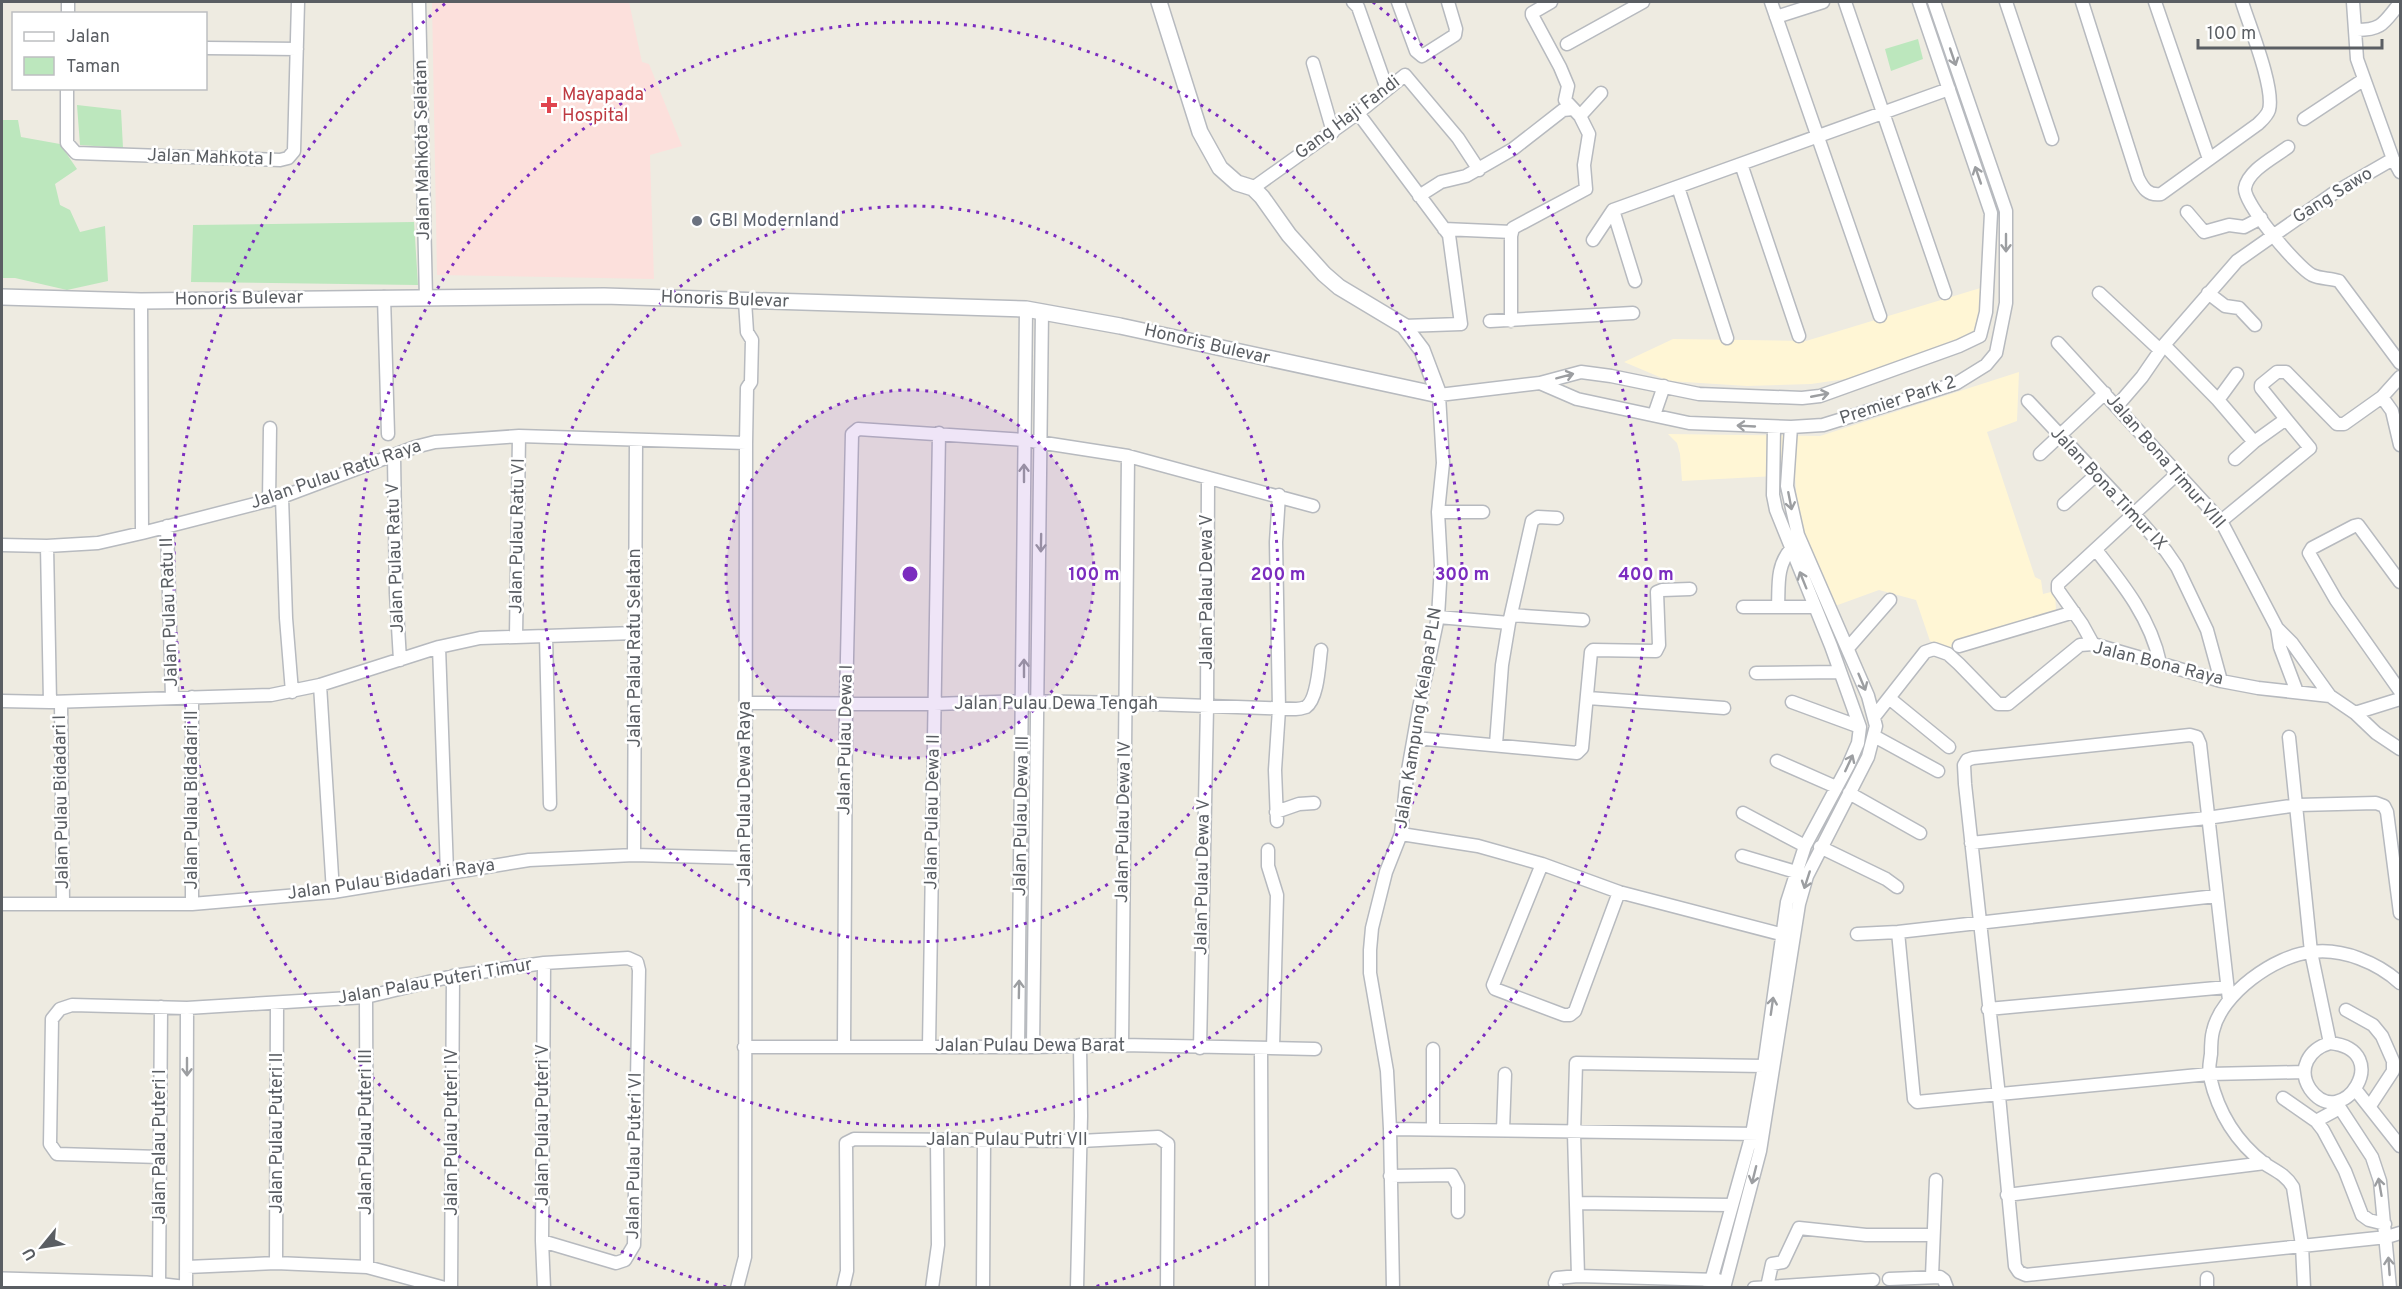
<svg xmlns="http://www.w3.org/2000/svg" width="2402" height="1289" font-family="Overpass,sans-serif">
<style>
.commercial{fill:#fff6d5}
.medical{fill:#fce0dc}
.green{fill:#bce7bd}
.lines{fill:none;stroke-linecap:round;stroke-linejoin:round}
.minor-casing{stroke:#b7babf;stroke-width:15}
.tertiary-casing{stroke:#b7babf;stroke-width:18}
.minor{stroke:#fff;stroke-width:12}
.tertiary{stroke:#fff;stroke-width:15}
.oneway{stroke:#9c9ea1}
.ring{fill:none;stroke:#7b2cbf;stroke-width:3;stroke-dasharray:3 6}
.health-dot{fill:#e0444e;stroke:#fff;stroke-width:2}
.worship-dot{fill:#6b7280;stroke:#fff;stroke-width:2}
.labels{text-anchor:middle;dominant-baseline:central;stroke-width:5;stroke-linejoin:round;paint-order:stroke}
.health-label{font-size:18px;fill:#be3a42;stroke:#fff;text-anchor:start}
.street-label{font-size:18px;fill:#5a5e63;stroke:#fff}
.worship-label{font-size:18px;fill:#5b616d;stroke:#fff;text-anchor:start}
.centre{fill:#7b2cbf;stroke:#fff;stroke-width:3}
.ring-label{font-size:18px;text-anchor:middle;font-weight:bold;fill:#7b2cbf;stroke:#fff;stroke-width:5;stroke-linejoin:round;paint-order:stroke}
</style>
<rect width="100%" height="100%" fill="#eeebe1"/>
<path class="commercial" d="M1987 286 1972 342 1880 374 1811 384 1747 386 1669 381 1624 362 1673 339 1806 341Z
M2019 372 2017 421 1987 432 2035 577 2041 580 2043 594 2055 591 2056 610 1950 648 1930 641 1916 600 1879 590 1835 606 1815 566 1798 518 1795 475 1682 481 1680 454 1677 443 1668 434 1820 436Z"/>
<path class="medical" d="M432 2H629L642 62 649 64 682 146 650 155 654 279 437 275Z"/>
<path class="green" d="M1918 39 1923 59 1891 71 1885 49Z
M77 105 121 110 123 148 80 145Z
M2 120H18L21 137 60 144 77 169 55 184 60 205 70 210 80 232 105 226 108 281 67 290 15 278H2Z
M414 222 418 285 191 282 193 225Z"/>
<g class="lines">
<defs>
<path id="minor" d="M419 2 426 298
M1353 2 1358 7 1387 89
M1398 2 1416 51 1422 56 1455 35 1456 29 1448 2
M1771 2 1880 316
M1845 2 1945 293
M1919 2 1991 213 1986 312 1980 336 1959 346 1820 396 1802 398 1699 394 1611 376 1581 372 1540 383 1577 399 1689 423 1791 427 1823 425 1923 394 1957 383 1986 365 1996 353 2006 303V211L1934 2
M2006 2 2052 139
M2082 2 2138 178C2143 188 2148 196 2161 194L2258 124C2262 120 2267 116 2269 110 2275 88 2249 25 2242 2
M2155 2 2209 159
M2353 2 2357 59 2393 159 2400 172
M68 14V2
M1776 17 1823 2
M2357 30C2383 30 2384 22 2400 3
M1567 44 1643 2
M206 48 297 49
M1313 63 1333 132
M67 88V143L76 153 280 160 288 158 294 151 298 2
M1358 113 1449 235 1461 324 1404 326
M1580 116 1601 93
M2304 119 2363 80
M2288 147C2275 157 2248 170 2245 188 2243 203 2297 267 2312 275 2320 279 2330 278 2339 281L2400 363
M1741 164 1799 336
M1678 187 1727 338
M1253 188 1358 113 1405 75 1458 138 1479 170
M1419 196 1441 182 1466 176 1513 149 1563 110 1573 109
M1613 210 1635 281
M2187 212 2204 232 2229 225 2244 227 2261 218
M1444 229 1512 232
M1593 240 1613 210 1949 89
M2099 293 2160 350
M2208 293 2225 306 2239 308 2255 325
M384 297 388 434
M141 301 142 533
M1490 321 1633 313
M1511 321V236L1513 228 1586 189 1584 165 1589 134 1580 116 1565 100 1568 86 1560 67 1532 15V13L1551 2
M2058 343 2221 521 2277 628 2280 647 2297 692
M2164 345 2218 400 2254 442
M2382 397 2392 411 2400 445
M2218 400 2237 374
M2028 401 2134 514 2166 551 2177 567 2207 630 2221 681
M2117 406 2142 377 2164 345 2237 261 2334 193 2393 159
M1654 415 1664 386
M2040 454 2105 393
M394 456 396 593 400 660
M2235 459 2254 442 2286 419 2261 388V385L2277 372H2286L2337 424H2344L2382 397 2400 377
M282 497 286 618 292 692
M269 501 270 428
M2064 504 2096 475
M1438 512H1483
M2221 521 2310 448 2286 419
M167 526 172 697
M2 545 47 546 98 543 142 533 282 497 415 447 435 442 519 436 746 443
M47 546 50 702
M2096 550C2123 584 2151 619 2160 663
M2400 582 2358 525 2354 526 2312 548 2309 553 2336 600 2400 691
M1743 607H1778C1779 586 1776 566 1791 549
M1778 607H1814
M1511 615 1583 620
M1438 617 1509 623
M2278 629 2292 643 2330 696
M516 636 519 436
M2093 644 2082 624 2058 590V584L2178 473
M1959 646 2074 612
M439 647 447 872
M1848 648 1890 600
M1756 673 1840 672
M320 685 333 892
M192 697V904
M1588 698 1724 708
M1889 698 1949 747
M2 701 50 702 271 695 320 685 439 647 480 638 546 636
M61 702 63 903
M1792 702 1860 727
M746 703 934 704 1024 701 1125 703 1296 709C1299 709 1303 708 1306 707 1318 699 1319 664 1321 650
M2355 713 2376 733 2400 749
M1874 717 1925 652 1934 649 1948 654 1959 664 1998 704H2008L2080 645 2093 644 2221 681 2258 688 2330 696 2355 713 2400 699
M1874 736 1938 771
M2289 737 2311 952 2330 1043
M1415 738 1577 753 1582 748 1591 652 1593 650 1656 651 1659 645 1657 592 1662 590 1690 589
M1496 744 1502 665 1509 623 1532 521 1538 517 1557 518
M1777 761 1836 787
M1849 793 1920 833
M550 804 546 636 635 633
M1276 812 1299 804 1314 803
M1743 813 1805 846
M1277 821 1275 770 1279 709 1276 542 1279 495
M1401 834 1478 846 1542 864 1619 892 1788 936
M1971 843 2207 818 2298 805 2376 803 2384 806 2387 812 2400 913
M1820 847 1886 879 1897 887
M1268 850V866L1277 895 1273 1048
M634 855 636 440
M1742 856 1796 872
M1542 864 1493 985 1495 989 1564 1015H1570L1575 1011 1619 892
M2 904H192L333 892 529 860 634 855 745 858
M1898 932 1914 1099 1917 1102 2209 1074 2304 1072
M1857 934 1898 932 2216 896
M366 997 367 1267
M2229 1000 2200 744 2197 737 2190 735 1973 758 1967 760 1964 765 1965 784 1999 1096 2015 1266 2019 1272 2026 1275 2387 1237 2400 1233
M1988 1009 2227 987
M2346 1010 2373 1025 2382 1036 2393 1061V1071L2370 1106
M2330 1043C2396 1050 2342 1134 2310 1089 2297 1069 2309 1049 2330 1043Z
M1122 1045 1128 456
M844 1046 846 703 852 434 858 429 1025 440 1128 456 1313 506
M744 1047H1033L1122 1045 1315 1049
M929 1047 939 433
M1018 1047 1026 309
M1033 1047 1042 311
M1200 1048 1207 707 1208 478
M1261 1048 1262 1288
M2355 1089 2400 1146
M2283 1098 2316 1121 2323 1130 2345 1171 2362 1215 2369 1220 2385 1224
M2336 1102 2372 1157 2380 1181 2390 1288
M2316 1121 2340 1108
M1433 1128V1049
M1390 1129 1759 1134
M1503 1130 1505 1074
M160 1157 57 1154 50 1144 52 1019 60 1009 72 1005 187 1008 366 997 453 976 544 963 628 958 637 962 639 970 634 1245 625 1260 616 1263 542 1241
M1390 1176 1452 1175 1458 1186V1212
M2007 1195 2265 1163
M1576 1203 1731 1205
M276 1263 277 1004
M187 1267 276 1263 367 1267 445 1288
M1578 1276 1574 1133 1576 1063 1764 1066
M1932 1276 1936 1180
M2207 1278V1288
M1889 1279 1940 1277 1944 1280 1947 1288
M159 1285 161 1007
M1767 1287 1772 1264 1783 1262 1799 1228 1866 1235H1933
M186 1288 187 1008
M451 1288 453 976
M544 1288 542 1241 544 963
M737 1288 745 1257 746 443 747 388 751 382 752 340 747 332 745 301
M843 1288 847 1271 846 1143 854 1139 1080 1141 1158 1137 1168 1144 1167 1288
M932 1288 938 1245 937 1141
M983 1288 984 1141
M1077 1288 1081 1116 1080 1045
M1393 1288 1390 1129 1387 1071 1370 973V950L1372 928 1386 872 1401 834 1407 776 1419 708 1438 617 1441 566 1438 512 1443 463 1439 395 1540 383
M1557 1288 1555 1283 1557 1278 1578 1276 1718 1280
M1709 1288 1752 1134 1764 1066 1787 902 1805 846 1848 766 1858 743 1860 727 1831 646 1776 510 1773 495 1774 427
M1724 1288 1760 1151 1799 904 1807 876 1868 757 1876 726 1868 696 1798 535 1787 486 1791 427
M1754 1288 1873 1280
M2304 1288 2302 1245 2293 1187C2286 1175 2276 1171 2265 1164 2236 1142 2218 1112 2210 1077 2208 1070 2210 1061 2211 1054 2211 1047 2211 1038 2213 1031 2221 994 2275 955 2312 952 2343 948 2378 963 2400 983"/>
<path id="tertiary" d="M2 297 141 301 604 296 1026 309 1120 326 1439 395 1422 350 1404 326 1339 287 1324 274 1289 235 1262 197 1253 188 1237 183 1220 168 1200 132 1159 2
M2 1280 146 1284 181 1288"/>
</defs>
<use href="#minor" class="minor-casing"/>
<use href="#tertiary" class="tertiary-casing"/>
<use href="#minor" class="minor"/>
<use href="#tertiary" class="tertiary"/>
</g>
<defs><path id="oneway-shaft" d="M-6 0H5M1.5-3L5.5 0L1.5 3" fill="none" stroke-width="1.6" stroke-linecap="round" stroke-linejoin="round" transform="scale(1.5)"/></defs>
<g class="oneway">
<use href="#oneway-shaft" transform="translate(1953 57) rotate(71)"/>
<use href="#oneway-shaft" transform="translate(1978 175) rotate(-109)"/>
<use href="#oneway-shaft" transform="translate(2006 243) rotate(90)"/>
<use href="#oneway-shaft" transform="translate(1565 376) rotate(-15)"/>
<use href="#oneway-shaft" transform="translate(1820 395) rotate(-11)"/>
<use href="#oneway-shaft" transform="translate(1746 426) rotate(-177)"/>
<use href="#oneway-shaft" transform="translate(1024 473) rotate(-90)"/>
<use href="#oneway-shaft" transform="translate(1790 501) rotate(79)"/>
<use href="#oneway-shaft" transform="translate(1041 543) rotate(91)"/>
<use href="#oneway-shaft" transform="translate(1803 580) rotate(-112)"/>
<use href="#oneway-shaft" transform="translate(1024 668) rotate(-90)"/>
<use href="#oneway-shaft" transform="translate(1862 682) rotate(67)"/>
<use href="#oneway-shaft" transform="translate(1849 763) rotate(-65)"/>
<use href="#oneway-shaft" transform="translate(1807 880) rotate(108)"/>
<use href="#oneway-shaft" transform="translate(1019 989) rotate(-89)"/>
<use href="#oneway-shaft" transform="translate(1772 1006) rotate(-82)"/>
<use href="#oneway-shaft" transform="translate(187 1067) rotate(90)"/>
<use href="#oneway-shaft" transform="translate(1754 1175) rotate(104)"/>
<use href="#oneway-shaft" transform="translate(2380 1187) rotate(-100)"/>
<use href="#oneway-shaft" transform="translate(2389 1266) rotate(-94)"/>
</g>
<circle cx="910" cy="574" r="184" fill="#7b2cbf" fill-opacity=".12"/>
<g class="ring">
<circle cx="910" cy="574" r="184"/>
<circle cx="910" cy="574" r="368"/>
<circle cx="910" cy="574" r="552"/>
<path d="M726 1287A736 736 0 0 1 447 2M1373 2A736 736 0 0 1 1094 1287"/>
</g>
<path class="health-dot" d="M546 96h6v6h6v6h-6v6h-6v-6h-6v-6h6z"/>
<circle class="worship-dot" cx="697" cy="221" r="6"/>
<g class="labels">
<g class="health-label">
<text x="562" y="95">Mayapada<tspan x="562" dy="21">Hospital</tspan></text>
</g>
<g class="street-label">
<text transform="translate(1348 118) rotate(-37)">Gang Haji Fandi</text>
<text transform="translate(423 150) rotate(-91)">Jalan Mahkota Selatan</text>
<text transform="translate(210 158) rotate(2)">Jalan Mahkota I</text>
<text transform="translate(2333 196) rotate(-32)">Gang Sawo</text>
<text transform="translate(239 299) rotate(-1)">Honoris Bulevar</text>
<text transform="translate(725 300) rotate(2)">Honoris Bulevar</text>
<text transform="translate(1207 345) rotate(13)">Honoris Bulevar</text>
<text transform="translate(1898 401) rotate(-18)">Premier Park 2</text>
<text transform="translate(2165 462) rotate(49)">Jalan Bona Timur VIII</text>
<text transform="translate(336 475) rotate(-19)">Jalan Pulau Ratu Raya</text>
<text transform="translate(2108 489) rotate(47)">Jalan Bona Timur IX</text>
<text transform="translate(518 536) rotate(-89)">Jalan Pulau Ratu VI</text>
<text transform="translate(396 558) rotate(-92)">Jalan Pulau Ratu V</text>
<text transform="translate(1207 592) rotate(-90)">Jalan Palau Dewa V</text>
<text transform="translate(170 612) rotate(-92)">Jalan Pulau Ratu II</text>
<text transform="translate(635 648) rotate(-90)">Jalan Palau Ratu Selatan</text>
<text transform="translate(2158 664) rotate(14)">Jalan Bona Raya</text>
<text x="1056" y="704">Jalan Pulau Dewa Tengah</text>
<text transform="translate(1419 718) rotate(-81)">Jalan Kampung Kelapa PLN</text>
<text transform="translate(846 740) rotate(-89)">Jalan Pulau Dewa I</text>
<text transform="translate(745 794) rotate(-90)">Jalan Pulau Dewa Raya</text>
<text transform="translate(192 800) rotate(-90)">Jalan Pulau Bidadari II</text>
<text transform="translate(62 802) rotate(-91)">Jalan Pulau Bidadari I</text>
<text transform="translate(933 812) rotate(-89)">Jalan Pulau Dewa II</text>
<text transform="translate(1022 816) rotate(-89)">Jalan Pulau Dewa III</text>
<text transform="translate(1124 822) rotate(-89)">Jalan Pulau Dewa IV</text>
<text transform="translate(1203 877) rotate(-89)">Jalan Pulau Dewa V</text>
<text transform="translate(391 880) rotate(-8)">Jalan Pulau Bidadari Raya</text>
<text transform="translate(435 982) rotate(-10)">Jalan Palau Puteri Timur</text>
<text x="1030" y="1046">Jalan Pulau Dewa Barat</text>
<text transform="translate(543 1125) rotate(-90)">Jalan Pulau Puteri V</text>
<text transform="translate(366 1132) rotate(-90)">Jalan Pulau Puteri III</text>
<text transform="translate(452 1132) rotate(-90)">Jalan Pulau Puteri IV</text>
<text transform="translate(277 1133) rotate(-90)">Jalan Pulau Puteri II</text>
<text x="1007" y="1140">Jalan Pulau Putri VII</text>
<text transform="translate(160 1147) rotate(-90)">Jalan Palau Puteri I</text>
<text transform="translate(635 1156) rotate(-89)">Jalan Pulau Puteri VI</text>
</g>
<g class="worship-label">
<text x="709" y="221">GBI Modernland</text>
</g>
</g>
<circle cx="910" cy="574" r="9" class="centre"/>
<g class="ring-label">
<text x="1094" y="580">100 m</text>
<text x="1278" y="580">200 m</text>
<text x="1462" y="580">300 m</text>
<text x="1646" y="580">400 m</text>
</g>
<rect width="2402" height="1289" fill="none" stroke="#5a5e63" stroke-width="6"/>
<rect x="12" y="12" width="195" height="78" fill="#ffffff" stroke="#bdbfc1" stroke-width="1.5"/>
<rect x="24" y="32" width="30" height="9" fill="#ffffff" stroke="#bdbfc1" stroke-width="1.5"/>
<text x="66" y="42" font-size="18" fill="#5a5e63">Jalan</text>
<rect x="24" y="57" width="30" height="18" fill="#bce7bd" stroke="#bdbfc1" stroke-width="1.5"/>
<text x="66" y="72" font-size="18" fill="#5a5e63">Taman</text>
<g transform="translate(42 1247) rotate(240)" stroke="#ffffff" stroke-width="4.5" paint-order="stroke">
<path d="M0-4.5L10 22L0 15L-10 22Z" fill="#5a5e63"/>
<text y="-9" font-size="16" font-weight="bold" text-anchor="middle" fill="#5a5e63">U</text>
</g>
<path d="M2198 39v9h184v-9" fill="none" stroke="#5a5e63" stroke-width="3"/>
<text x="2207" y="39" font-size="18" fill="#5a5e63" stroke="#ffffff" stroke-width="4.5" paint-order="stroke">100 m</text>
</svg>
